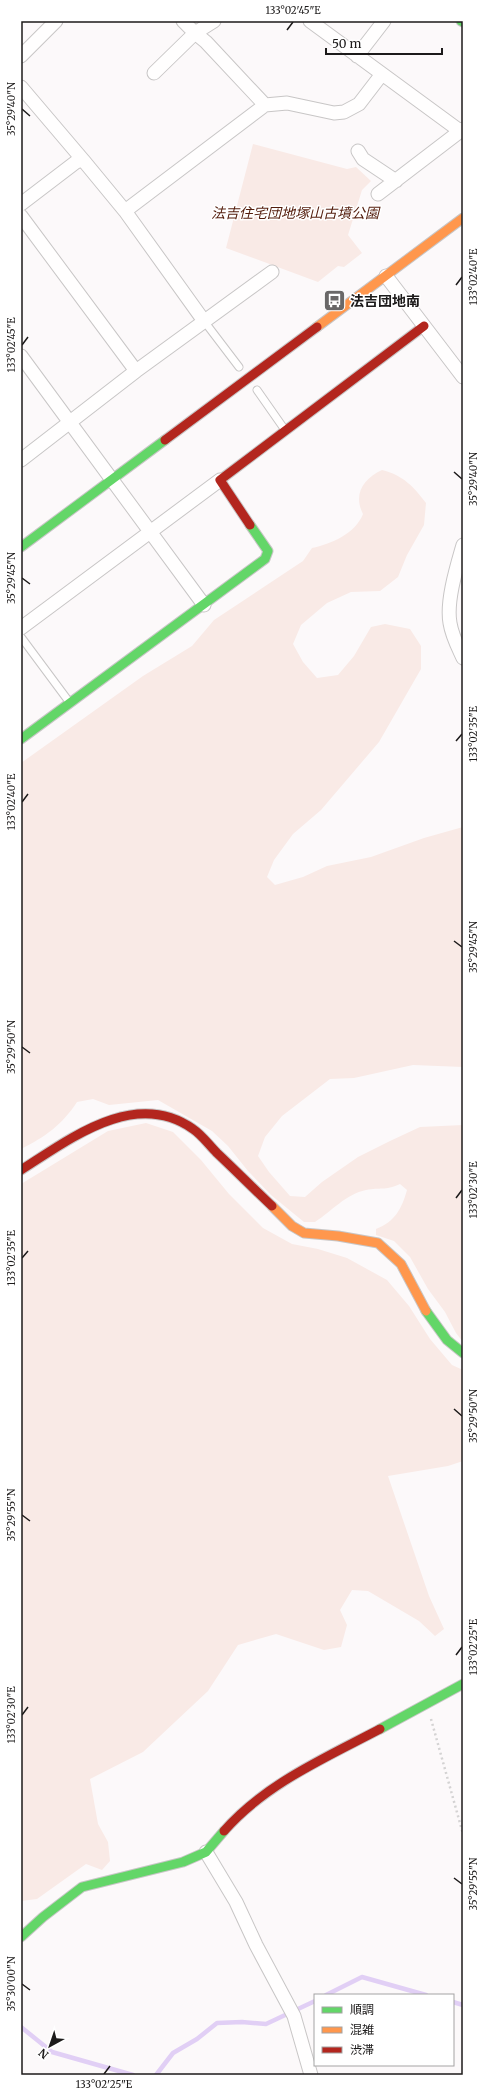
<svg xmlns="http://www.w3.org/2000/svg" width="484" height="2096" font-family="Merriweather,'Noto Sans JP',serif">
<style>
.green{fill:#f9eae6}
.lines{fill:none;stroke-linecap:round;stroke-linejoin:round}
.stream{stroke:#e1cff5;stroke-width:4.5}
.lane-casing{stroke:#c8c6c6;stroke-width:9}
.street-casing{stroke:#c8c6c6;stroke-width:15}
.fast-casing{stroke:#c8c6c6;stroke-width:11}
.slow-casing{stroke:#c8c6c6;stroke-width:11}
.jam-casing{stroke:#c8c6c6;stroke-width:11}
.path{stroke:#d4d3d3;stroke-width:2.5;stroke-dasharray:2 3;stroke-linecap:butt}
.lane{stroke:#fffefe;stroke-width:7}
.street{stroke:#fffefe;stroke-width:13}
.fast{stroke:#63d668;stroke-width:9}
.slow{stroke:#ff974d;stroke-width:9}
.jam{stroke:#b3261e;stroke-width:9}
.ticks{fill:none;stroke:#1c1a1a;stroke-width:1.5}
.labels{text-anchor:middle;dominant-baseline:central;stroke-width:3;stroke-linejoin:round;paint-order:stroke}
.park-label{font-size:14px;font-style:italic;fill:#521b0a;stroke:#fff}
.poi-label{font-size:14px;font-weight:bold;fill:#1c1a1a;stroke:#fff;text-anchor:start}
.neatline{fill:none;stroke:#1c1a1a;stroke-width:1.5}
.ticks-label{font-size:10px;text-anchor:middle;fill:#1c1a1a}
</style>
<rect width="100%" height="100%" fill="#fcf9fa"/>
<path class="green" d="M253 144 347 169 356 167 371 181 362 190 348 235 362 253 344 267 338 266 318 282 226 248Z
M382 470C403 475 414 487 426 503L424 525 407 555 398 577 380 591 351 592 327 603 301 625 293 644 303 662 317 678 338 675 354 656 371 627 385 624 410 629 421 646V669L379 742 321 810 293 834 274 860 267 877 275 885 303 877 327 866 371 857 424 838 463 827V1067L413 1065 354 1078 330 1079 282 1116 265 1137 258 1156 269 1172 290 1196 305 1197 322 1182 358 1157 390 1141 420 1127 463 1125V1342L456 1333 445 1312 428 1289 410 1257 394 1241 376 1235V1229C395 1222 402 1208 407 1190L400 1184C384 1191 381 1187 366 1190 346 1194 332 1211 315 1222H304L271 1195 248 1171 228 1146 212 1131 158 1100 109 1105 93 1099 77 1102C62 1125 45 1137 21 1149V763L143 676 192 646 214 620 303 561 312 548C331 544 355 534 363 514 353 494 363 479 382 470Z
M146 1123 173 1132 201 1160 229 1194 263 1228 292 1244 318 1249 347 1258 387 1280 409 1306 430 1339 452 1365 463 1370V1461L448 1466 388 1476 429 1596 444 1629 435 1636 419 1621 368 1591 352 1590 340 1610 347 1625 341 1647 324 1650 276 1634 238 1645 208 1691 143 1752 90 1779 98 1824 108 1842 110 1861 102 1870 86 1864 37 1899 21 1901V1184L108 1131Z"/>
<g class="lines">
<path class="stream" d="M326 1995 362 1977 426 1995
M453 2002 463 2005
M21 2027 52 2052 133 2075
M156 2075 173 2053 197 2039 217 2023 242 2022 266 2024 315 2001"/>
<defs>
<path id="lane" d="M204 321 239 367
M257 390 285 430
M21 637 70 703"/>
<path id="street" d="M183 21 195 33 214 21
M310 21 460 131
M21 56 56 21
M357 56 384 21
M154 73 195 33 206 42 265 105
M21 87 83 160
M358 151 363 159 396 181
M378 194 463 129
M21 204 76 162 83 160 125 211 204 321
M125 211 265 105 287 103 334 113 344 112 359 104 382 74
M21 216 136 371
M386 276 463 377
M21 356 204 605
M21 460 136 371 272 272
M463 545C457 566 446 601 450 623 452 636 458 647 463 658
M21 628 220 480
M206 1852 236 1902 256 1945 294 2016 311 2075"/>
<path id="fast" d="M461 21 463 22
M21 547 165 440
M21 739 265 559 268 551 250 525
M426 1311 447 1340 463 1353
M380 1729 463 1684
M21 1937 43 1917 82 1887 183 1862 206 1852 224 1831"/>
<path id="slow" d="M317 327 463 218
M272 1206 292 1226 304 1233 338 1236 378 1243 401 1264 426 1311"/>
<path id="jam" d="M165 440 317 327
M250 525 220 480 424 326
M21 1170C70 1139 135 1088 193 1129 202 1135 209 1145 217 1153 235 1170 253 1188 272 1206
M224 1831C265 1784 325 1758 380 1729"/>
</defs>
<use href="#lane" class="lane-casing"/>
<use href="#street" class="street-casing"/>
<use href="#fast" class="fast-casing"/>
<use href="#slow" class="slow-casing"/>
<use href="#jam" class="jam-casing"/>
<path class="path" d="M431 1719 463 1834"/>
<use href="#lane" class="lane"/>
<use href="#street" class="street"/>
<use href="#fast" class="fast"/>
<use href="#slow" class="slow"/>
<use href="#jam" class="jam"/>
</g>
<path class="ticks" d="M287 30 293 22M22 109 30 116M456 285 462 277M22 345 28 337M454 472 462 479M22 578 30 584M456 741 462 734M22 802 28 794M454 941 462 947M22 1047 30 1053M456 1198 462 1190M22 1258 28 1251M454 1409 462 1416M22 1515 30 1521M456 1655 462 1647M22 1715 28 1707M454 1878 462 1884M22 1984 30 1990M104 2074 110 2066"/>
<defs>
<symbol id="bus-square" viewBox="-11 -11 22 22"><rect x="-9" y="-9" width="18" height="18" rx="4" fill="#6a6868" stroke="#fff"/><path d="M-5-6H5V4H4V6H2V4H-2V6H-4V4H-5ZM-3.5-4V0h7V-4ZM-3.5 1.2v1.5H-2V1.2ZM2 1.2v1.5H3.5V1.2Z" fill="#fff"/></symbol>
</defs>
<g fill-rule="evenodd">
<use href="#bus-square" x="322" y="288" width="25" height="25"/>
</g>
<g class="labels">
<g class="park-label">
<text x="295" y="213">法吉住宅団地塚山古墳公園</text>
</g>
<g class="poi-label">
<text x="350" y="301">法吉団地南</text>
</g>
</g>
<rect width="484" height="2096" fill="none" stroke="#ffffff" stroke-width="44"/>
<rect x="314" y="1994" width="140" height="72" fill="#ffffff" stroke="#a4a3a3"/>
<rect x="322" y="2007" width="20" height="6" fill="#63d668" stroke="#a4a3a3"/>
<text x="350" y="2014" font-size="12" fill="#1c1a1a">順調</text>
<rect x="322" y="2027" width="20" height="6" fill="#ff974d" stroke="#a4a3a3"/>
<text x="350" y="2034" font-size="12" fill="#1c1a1a">混雑</text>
<rect x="322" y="2047" width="20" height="6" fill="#b3261e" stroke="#a4a3a3"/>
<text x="350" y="2054" font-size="12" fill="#1c1a1a">渋滞</text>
<g transform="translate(50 2046) rotate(220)" stroke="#ffffff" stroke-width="3" paint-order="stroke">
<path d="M0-3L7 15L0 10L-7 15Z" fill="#1c1a1a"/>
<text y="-6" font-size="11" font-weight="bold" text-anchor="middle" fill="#1c1a1a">N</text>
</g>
<path d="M326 48v6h116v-6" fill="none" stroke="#1c1a1a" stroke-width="2"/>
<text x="332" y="48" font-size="12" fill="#1c1a1a" stroke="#ffffff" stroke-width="3" paint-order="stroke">50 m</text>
<rect x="22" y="22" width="440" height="2052" class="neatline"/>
<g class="ticks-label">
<text x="293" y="14">133°02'45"E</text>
<text transform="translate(11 109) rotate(-90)" y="4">35°29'40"N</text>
<text transform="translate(473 277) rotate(-90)" y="4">133°02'40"E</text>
<text transform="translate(11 345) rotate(-90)" y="4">133°02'45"E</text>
<text transform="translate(473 479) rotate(-90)" y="4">35°29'40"N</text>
<text transform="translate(11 578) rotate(-90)" y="4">35°29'45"N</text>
<text transform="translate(473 734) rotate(-90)" y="4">133°02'35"E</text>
<text transform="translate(11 802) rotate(-90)" y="4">133°02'40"E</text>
<text transform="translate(473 947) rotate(-90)" y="4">35°29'45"N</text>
<text transform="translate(11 1047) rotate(-90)" y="4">35°29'50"N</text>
<text transform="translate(473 1190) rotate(-90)" y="4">133°02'30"E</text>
<text transform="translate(11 1258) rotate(-90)" y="4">133°02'35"E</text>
<text transform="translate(473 1416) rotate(-90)" y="4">35°29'50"N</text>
<text transform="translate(11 1515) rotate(-90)" y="4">35°29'55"N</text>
<text transform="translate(473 1647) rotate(-90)" y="4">133°02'25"E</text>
<text transform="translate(11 1715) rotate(-90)" y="4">133°02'30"E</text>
<text transform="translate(473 1884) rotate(-90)" y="4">35°29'55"N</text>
<text transform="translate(11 1984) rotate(-90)" y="4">35°30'00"N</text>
<text x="104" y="2088">133°02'25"E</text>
</g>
</svg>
